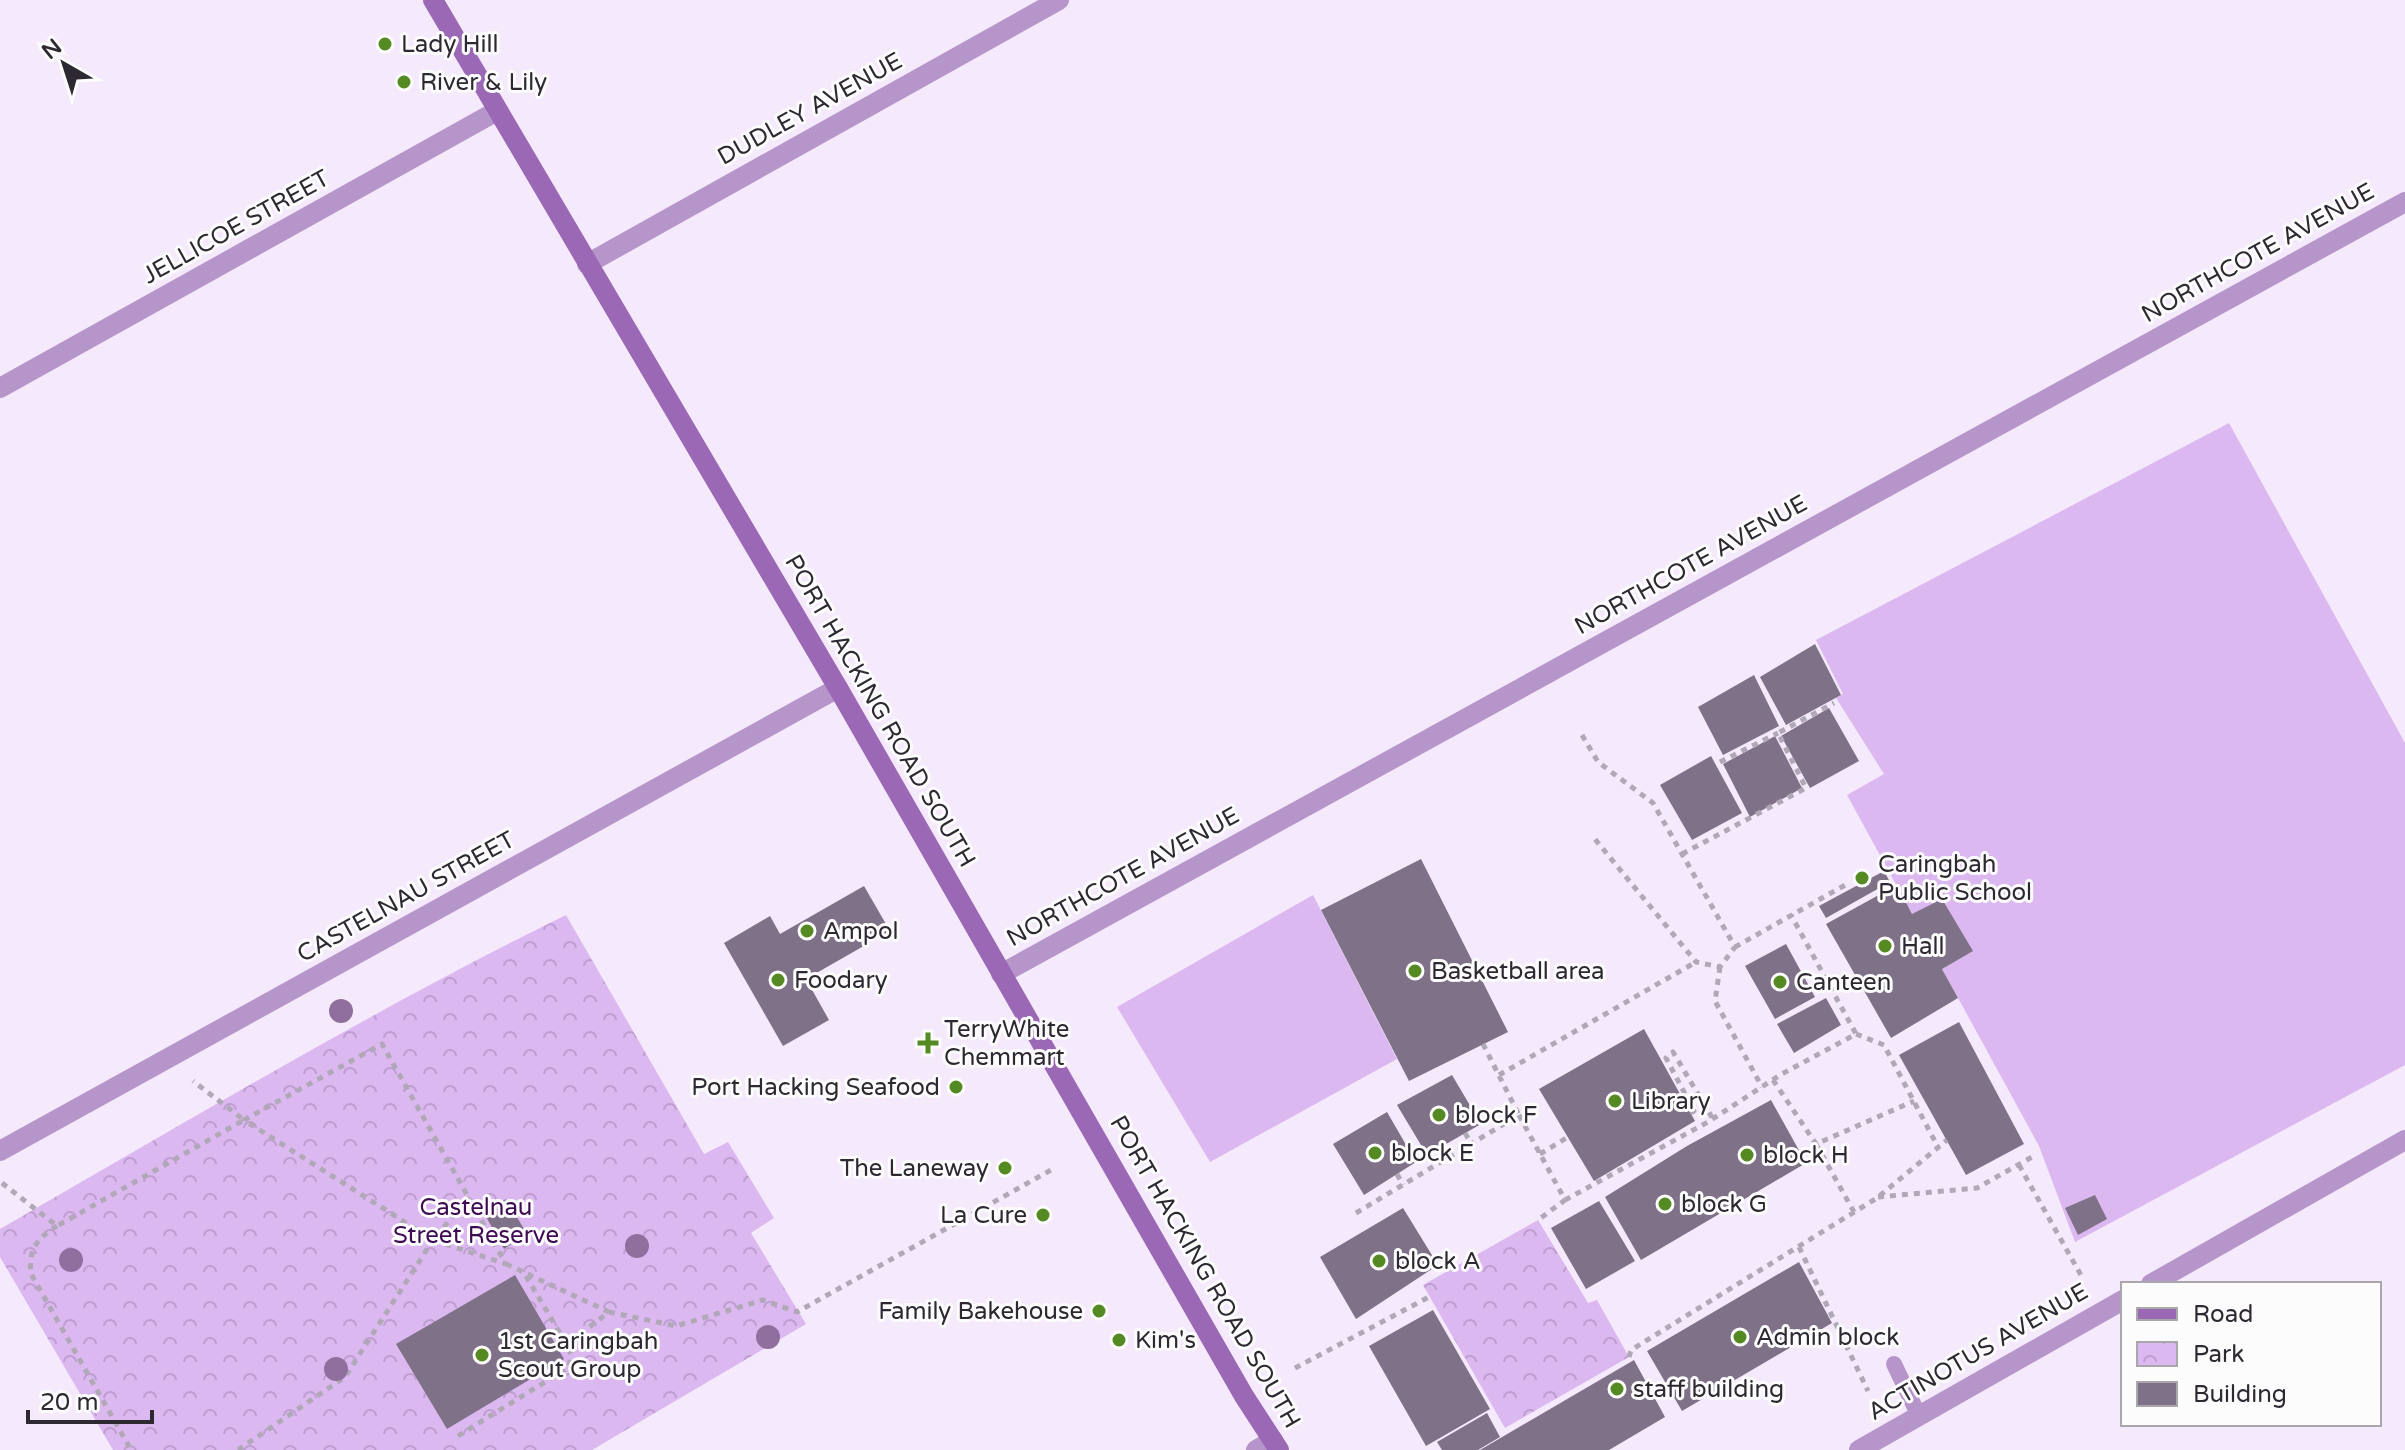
<svg xmlns="http://www.w3.org/2000/svg" width="2405" height="1450" font-family="'Varela Round',sans-serif">
<style>
.grass{fill:#dcb8f1}
.park{fill:url(#park-crowns)}
.building{fill:#7f7187}
.lines{fill:none;stroke-linecap:round;stroke-linejoin:round}
.path{stroke:#b1a8b7;stroke-width:5;stroke-dasharray:6 6;stroke-linecap:butt}
.lane{stroke:#b695ca;stroke-width:16}
.street{stroke:#b695ca;stroke-width:20}
.secondary{stroke:#9a68b5;stroke-width:20}
.tree{fill:#906f9f}
.poi-dot{fill:#558921;stroke:#fcfcfc;stroke-width:3}
.labels{text-anchor:middle;dominant-baseline:central;stroke-width:6;stroke-linejoin:round;paint-order:stroke}
.poi-label{font-size:24px;fill:#2d2831;stroke:#fcfcfc;text-anchor:start}
.street-label{font-size:24px;fill:#2d2831;stroke:#fcfcfc}
.park-label{font-size:24px;fill:#3d0b53;stroke:#fcfcfc}
</style>
<defs>
<pattern id="park-crowns" width="20" height="18" patternUnits="userSpaceOnUse" patternTransform="scale(2)"><rect width="20" height="18" fill="#dcb8f1"/><path d="M2 6a3 3 0 1 1 6 0M12 15a3 3 0 1 1 6 0" fill="none" stroke="#bd9ecf"/></pattern>
</defs>
<rect width="100%" height="100%" fill="#f5e9fc"/>
<path class="grass" d="M2229 423 2405 743V1065L2075 1242 2039 1146 1847 795 1884 774 1836 698 1843 694 1816 640Z
M1313 895 1397 1059 1210 1162 1117 1007Z"/>
<path class="park" d="M566 915 704 1154 728 1142 774 1218 751 1233 806 1324 592 1450H113L0 1257V1229C187 1122 372 1010 566 915Z
M1538 1220 1588 1303 1597 1300 1629 1357 1505 1428 1423 1285Z"/>
<path class="building" d="M1815 644 1841 695 1786 725 1760 677Z
M1754 675 1779 726 1723 755 1698 707Z
M1829 708 1859 761 1810 788 1781 736Z
M1775 736 1802 788 1750 817 1723 764Z
M1711 756 1742 813 1692 840 1660 785Z
M1421 859 1508 1032 1409 1081 1321 910Z
M1884 871 1890 882 1826 918 1819 906Z
M1897 885 1912 914 1942 899 1973 951 1942 969 1958 998 1891 1038 1826 924Z
M864 886 890 931 806 979 829 1020 783 1046 724 943 770 916 780 934Z
M1786 944 1815 997 1775 1019 1745 966Z
M1826 998 1841 1025 1794 1053 1777 1024Z
M1959 1022 2024 1144 1966 1175 1899 1055Z
M1644 1029 1695 1121 1594 1181 1539 1089Z
M1452 1075 1481 1124 1427 1155 1397 1105Z
M1771 1100 1806 1163 1641 1260 1605 1197 1687 1146Z
M1387 1112 1416 1162 1364 1195 1333 1144Z
M2095 1195 2107 1219 2078 1235 2065 1208Z
M506 1199 527 1234 504 1249 484 1213Z
M1599 1201 1635 1261 1586 1289 1551 1228Z
M1403 1208 1438 1265 1356 1319 1320 1257Z
M1799 1262 1832 1323 1682 1411 1647 1351Z
M515 1275 564 1359 447 1429 396 1344Z
M1433 1310 1490 1409 1426 1446 1369 1346Z
M1634 1360 1665 1417 1609 1450H1480Z
M1487 1413 1500 1437 1478 1450H1442L1437 1442Z"/>
<g class="lines">
<path class="path" d="M1582 735 1598 762 1653 803 1735 947 1720 967 1696 962 1594 838
M1720 762 1778 733
M1682 854 1806 788 1778 733 1834 703
M1735 947 1847 884
M1720 967 1715 1001 1762 1087
M1856 1034 1884 1045 1938 1147
M1499 1075 1696 962
M1773 1080 1816 1144 1914 1101
M1690 1113 1694 1111 1666 1058 1673 1052 1713 1119
M1519 1115 1565 1200 1538 1220
M1465 1133 1471 1143
M1816 1144 1854 1212
M1540 1154 1568 1137
M2019 1165 2082 1277
M1397 1174 1403 1185
M2 1183 57 1226 244 1120 193 1081
M1878 1197 1977 1188 2032 1157
M1565 1200 1708 1122 1780 1075 1856 1034 1791 915
M1356 1213 1519 1115 1483 1044
M57 1226C37 1238 28 1250 31 1274L131 1450
M1799 1247 1868 1391
M506 1264 609 1312 559 1350
M609 1312 676 1326 763 1300 797 1312 1051 1170
M1629 1357 1631 1350 1877 1198 1947 1140
M1295 1368 1429 1297
M458 1436 569 1367 571 1354 567 1345 523 1271
M238 1450 345 1377 433 1240 244 1120 382 1044 506 1264 433 1240 469 1197"/>
<path class="lane" d="M1894 1364 1919 1416"/>
<path class="street" d="M587 264 1059 0
M0 388 497 111
M1001 974 2405 202
M0 1151 838 688
M2151 1284 2405 1140
M1256 1450 1273 1440
M1859 1450 2123 1300"/>
<path class="secondary" d="M433 0 838 688 1244 1396 1279 1450"/>
</g>
<g class="tree">
<circle cx="341" cy="1011" r="12"/>
<circle cx="637" cy="1246" r="12"/>
<circle cx="71" cy="1260" r="12"/>
<circle cx="768" cy="1337" r="12"/>
<circle cx="336" cy="1369" r="12"/>
</g>
<g class="poi-dot">
<circle cx="385" cy="44" r="8"/>
<circle cx="404" cy="82" r="8"/>
<circle cx="1862" cy="878" r="8"/>
<circle cx="807" cy="931" r="8"/>
<circle cx="1885" cy="946" r="8"/>
<circle cx="1415" cy="971" r="8"/>
<circle cx="778" cy="980" r="8"/>
<circle cx="1780" cy="982" r="8"/>
<path d="M924 1031h8v8h8v8h-8v8h-8v-8h-8v-8h8z"/>
<circle cx="956" cy="1087" r="8"/>
<circle cx="1615" cy="1101" r="8"/>
<circle cx="1439" cy="1115" r="8"/>
<circle cx="1375" cy="1153" r="8"/>
<circle cx="1747" cy="1155" r="8"/>
<circle cx="1005" cy="1168" r="8"/>
<circle cx="1665" cy="1204" r="8"/>
<circle cx="1043" cy="1215" r="8"/>
<circle cx="1379" cy="1261" r="8"/>
<circle cx="1099" cy="1311" r="8"/>
<circle cx="1740" cy="1337" r="8"/>
<circle cx="1119" cy="1340" r="8"/>
<circle cx="482" cy="1355" r="8"/>
<circle cx="1617" cy="1389" r="8"/>
</g>
<g class="labels">
<g class="poi-label">
<text x="401" y="44">Lady Hill</text>
<text x="420" y="82">River &amp; Lily</text>
<text x="1878" y="864">Caringbah<tspan x="1878" dy="28">Public School</tspan></text>
<text x="823" y="931">Ampol</text>
<text x="1901" y="946">Hall</text>
<text x="1431" y="971">Basketball area</text>
<text x="794" y="980">Foodary</text>
<text x="1796" y="982">Canteen</text>
<text x="944" y="1029">TerryWhite<tspan x="944" dy="28">Chemmart</tspan></text>
<text x="940" y="1087" text-anchor="end">Port Hacking Seafood</text>
<text x="1631" y="1101">Library</text>
<text x="1455" y="1115">block F</text>
<text x="1391" y="1153">block E</text>
<text x="1763" y="1155">block H</text>
<text x="989" y="1168" text-anchor="end">The Laneway</text>
<text x="1681" y="1204">block G</text>
<text x="1027" y="1215" text-anchor="end">La Cure</text>
<text x="1395" y="1261">block A</text>
<text x="1083" y="1311" text-anchor="end">Family Bakehouse</text>
<text x="1756" y="1337">Admin block</text>
<text x="1135" y="1340">Kim's</text>
<text x="498" y="1341">1st Caringbah<tspan x="498" dy="28">Scout Group</tspan></text>
<text x="1633" y="1389">staff building</text>
</g>
<g class="street-label">
<text transform="translate(810 109) rotate(-29)">DUDLEY AVENUE</text>
<text transform="translate(236 227) rotate(-29)">JELLICOE STREET</text>
<text transform="translate(2258 253) rotate(-29)">NORTHCOTE AVENUE</text>
<text transform="translate(1691 565) rotate(-29)">NORTHCOTE AVENUE</text>
<text transform="translate(880 711) rotate(60)">PORT HACKING ROAD SOUTH</text>
<text transform="translate(1123 877) rotate(-29)">NORTHCOTE AVENUE</text>
<text transform="translate(406 897) rotate(-29)">CASTELNAU STREET</text>
<text transform="translate(1205 1272) rotate(60)">PORT HACKING ROAD SOUTH</text>
<text transform="translate(1978 1352) rotate(-30)">ACTINOTUS AVENUE</text>
</g>
<g class="park-label">
<text x="476" y="1207">Castelnau<tspan x="476" dy="28">Street Reserve</tspan></text>
</g>
</g>
<rect x="2121" y="1282" width="260" height="144" fill="#fcfcfc" stroke="#a9a7ab" stroke-width="2"/>
<rect x="2137" y="1308" width="40" height="12" fill="#9a68b5" stroke="#a9a7ab" stroke-width="2"/>
<text x="2193" y="1322" font-size="24" fill="#2d2831">Road</text>
<rect x="2137" y="1342" width="40" height="24" fill="url(#park-crowns)" stroke="#a9a7ab" stroke-width="2"/>
<text x="2193" y="1362" font-size="24" fill="#2d2831">Park</text>
<rect x="2137" y="1382" width="40" height="24" fill="#7f7187" stroke="#a9a7ab" stroke-width="2"/>
<text x="2193" y="1402" font-size="24" fill="#2d2831">Building</text>
<g transform="translate(64 64) rotate(321)" stroke="#fcfcfc" stroke-width="6" paint-order="stroke">
<path d="M0-6L14 30L0 20L-14 30Z" fill="#2d2831"/>
<text y="-12" font-size="22" font-weight="bold" text-anchor="middle" fill="#2d2831">N</text>
</g>
<path d="M28 1410v12h124v-12" fill="none" stroke="#2d2831" stroke-width="4"/>
<text x="40" y="1410" font-size="24" fill="#2d2831" stroke="#fcfcfc" stroke-width="6" paint-order="stroke">20 m</text>
</svg>
